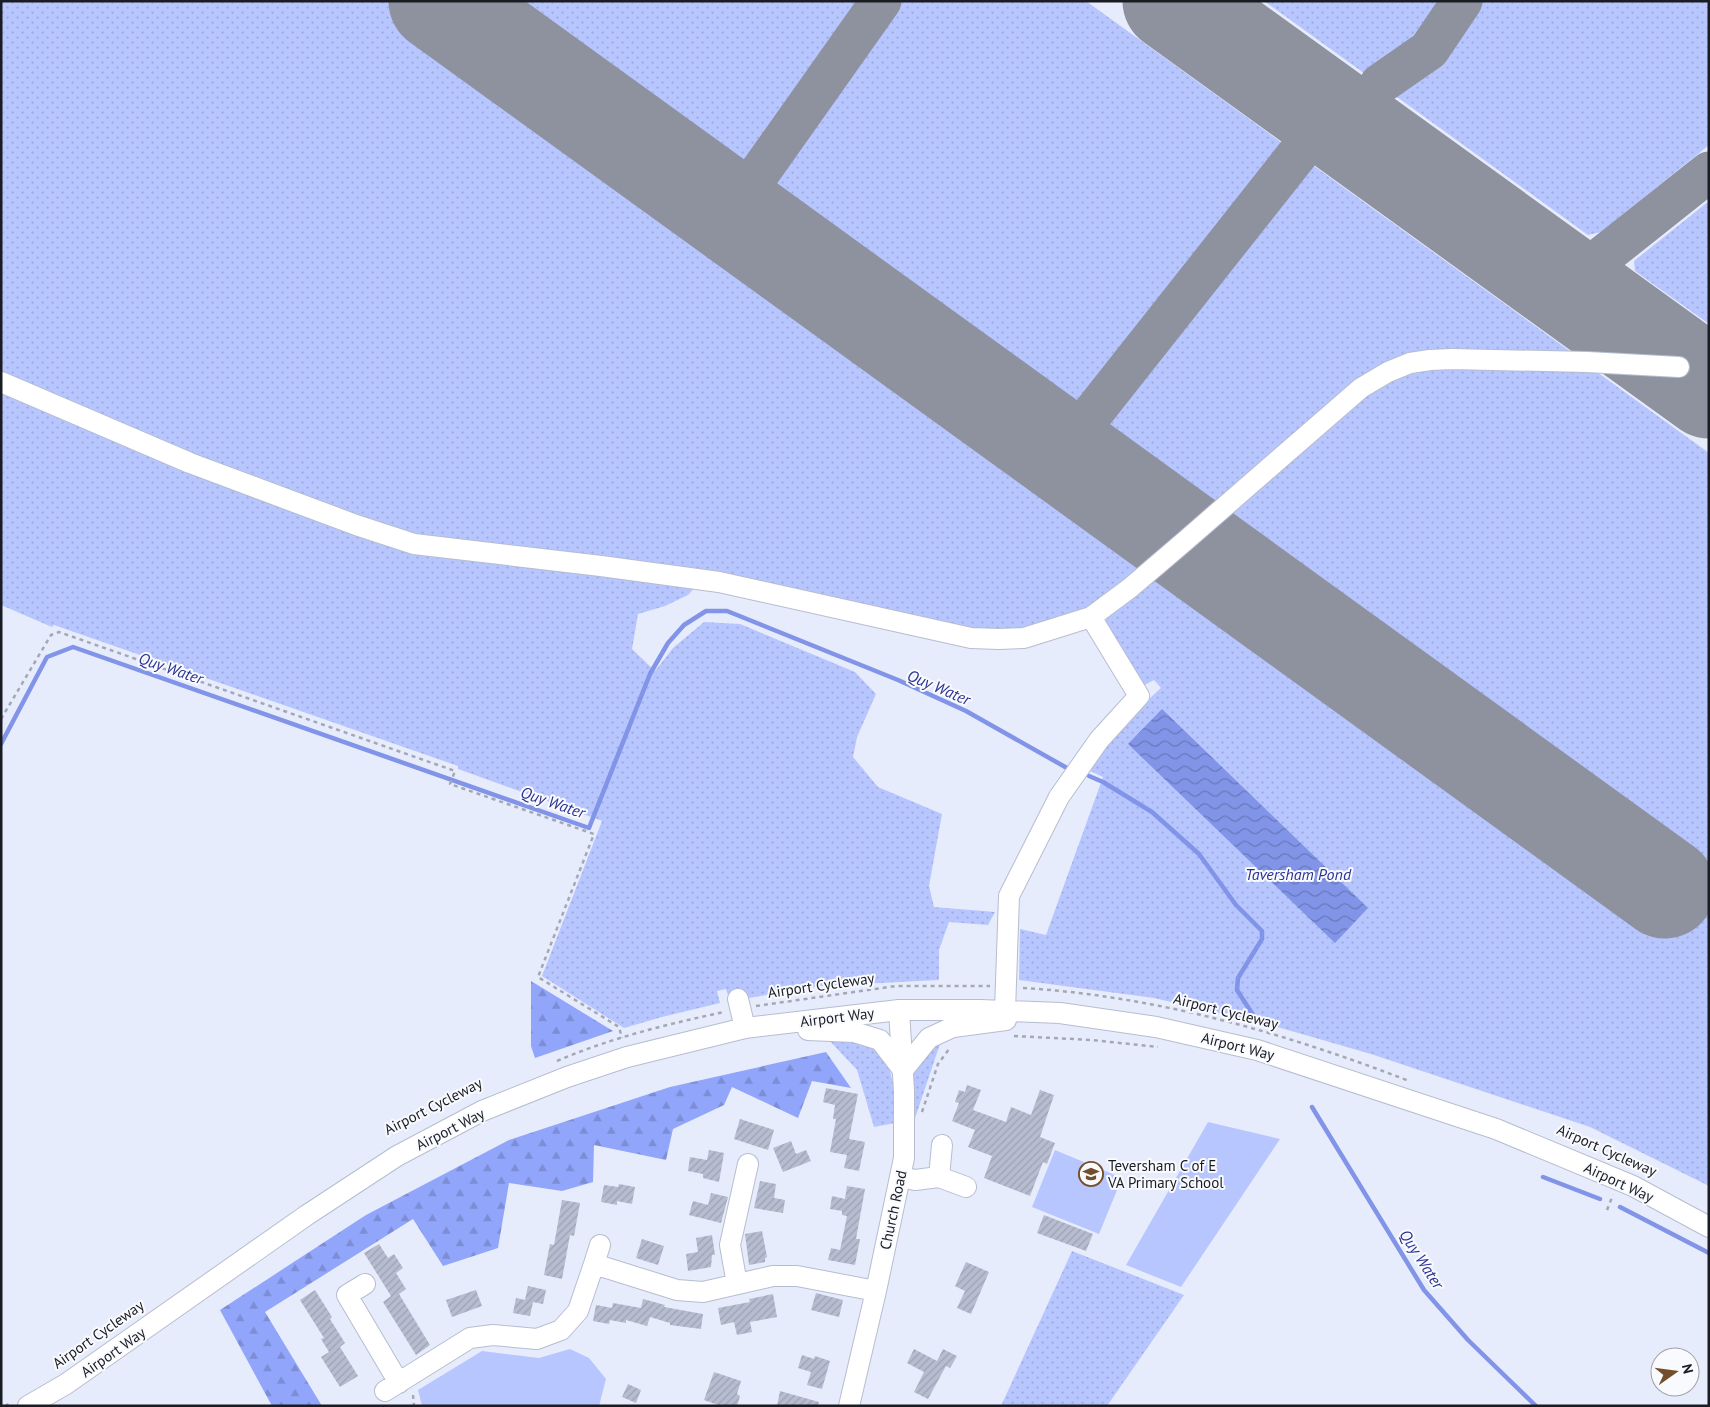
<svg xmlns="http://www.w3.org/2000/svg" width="1710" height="1407" font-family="'PT Sans',sans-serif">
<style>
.grass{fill:url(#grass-dots)}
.forest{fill:url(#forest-firs)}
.park{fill:#b7c6fe}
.water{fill:url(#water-waves)}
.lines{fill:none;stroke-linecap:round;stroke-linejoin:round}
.stream{stroke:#8194e7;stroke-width:4.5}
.taxiway{stroke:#8e929e;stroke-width:41}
.runway{stroke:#8e929e;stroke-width:101}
.building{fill:url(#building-hatch)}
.minor-casing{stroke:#b7bdd0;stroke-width:22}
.path{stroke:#a4a8b5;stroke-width:2.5;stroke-dasharray:4 4;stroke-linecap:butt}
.minor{stroke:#fff;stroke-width:20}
.labels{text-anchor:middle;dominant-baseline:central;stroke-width:4;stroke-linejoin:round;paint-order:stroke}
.street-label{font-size:15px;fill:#1a1c23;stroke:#f8fafe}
.poi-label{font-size:15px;fill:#1a1c23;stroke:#f8fafe;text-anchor:start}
.water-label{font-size:16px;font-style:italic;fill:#2c3493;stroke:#f8fafe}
</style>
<defs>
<pattern id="grass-dots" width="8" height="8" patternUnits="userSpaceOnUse" patternTransform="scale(1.25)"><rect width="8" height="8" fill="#b7c6fe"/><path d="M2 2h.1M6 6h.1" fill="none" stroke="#9daad9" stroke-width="1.8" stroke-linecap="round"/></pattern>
<pattern id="forest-firs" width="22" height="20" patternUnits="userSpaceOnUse" patternTransform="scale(1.25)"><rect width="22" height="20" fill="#91a5fa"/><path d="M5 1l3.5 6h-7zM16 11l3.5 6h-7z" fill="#7c8dd6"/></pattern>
<pattern id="water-waves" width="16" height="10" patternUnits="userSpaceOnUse" patternTransform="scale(1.25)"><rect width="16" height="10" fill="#8194e7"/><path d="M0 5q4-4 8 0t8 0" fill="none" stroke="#6978bb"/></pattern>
<pattern id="building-hatch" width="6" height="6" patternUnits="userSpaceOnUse" patternTransform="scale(1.25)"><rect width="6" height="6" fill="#b7bdd0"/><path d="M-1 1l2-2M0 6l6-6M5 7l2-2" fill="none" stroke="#9da2b2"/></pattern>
</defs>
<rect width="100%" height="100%" fill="#e7ecfc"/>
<path class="grass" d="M1 1H1086L1578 357 1411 358 1145 570 1074 618 996 636 390 533 1 378Z
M1264 1H1709V145L1601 232 1588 235Z
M1709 201V324L1635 271 1634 261Z
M1422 366 1590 367 1709 453V1186L1590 1127 1371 1054 1274 1026 1154 998 1019 980 1020 929 1046 935 1103 777 1086 769 1126 720 1161 688 1154 680 1141 687 1105 627 1107 614 1355 399Z
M1 386 390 543 699 583 688 595 665 606 638 614 632 649 655 671 673 648 704 622 740 624 855 672 876 694 857 737 853 757 878 787 942 814 929 886 934 907 995 912 988 925 949 922 939 950V980L821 986 730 1001 726 989 717 991 720 1003 662 1017 624 1028 542 976 602 821 458 769V766L54 625 52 627 1 605Z
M829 1040H861L878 1050 888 1063 893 1083 895 1123 874 1127 857 1070Z
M941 1041 911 1130V1077L917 1060Z
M1072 1251 1184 1295 1107 1406H1001Z"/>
<path class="forest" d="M531 981 613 1031 535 1058 531 1046Z
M826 1052 851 1088 812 1081 798 1118 732 1087 724 1105 673 1129 666 1160 594 1145 593 1182 562 1191 509 1183 498 1248 443 1266 413 1219 265 1312 322 1406H272L220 1310 366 1215 509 1140 670 1087Z"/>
<path class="park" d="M1208 1122 1280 1139 1181 1287 1126 1265Z
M1055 1150 1122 1178 1099 1234 1032 1207Z
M570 1349 589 1358 606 1379 599 1406H422L418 1390 482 1351 539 1358Z"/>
<path class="water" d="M1162 709 1368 908 1335 943 1128 744Z"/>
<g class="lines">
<path class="stream" d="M1 744 47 657 73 647 589 828 650 674 668 643 684 625 706 611H727L898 680 966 711 1067 768
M1089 776 1103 782 1152 812 1199 854 1236 905 1262 931V939L1238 978 1237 990 1255 1018
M1312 1107 1424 1290 1468 1340 1536 1406
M1543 1177 1600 1199
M1620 1207 1709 1253"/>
<path class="taxiway" d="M1380 84 1429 50 1462 1
M731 213 881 1
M1607 253C1591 285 1593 297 1617 323
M1538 266C1563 276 1569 276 1593 264L1709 172
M1652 348 1667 352 1709 351
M1062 452 1330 113"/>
<path class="runway" d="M439 1 1665 888
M1173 1 1709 388"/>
</g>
<path class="building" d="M967 1085 981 1090 973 1110 1006 1122 1011 1107 1031 1115 1040 1090 1054 1095 1040 1137 1055 1143 1047 1164 1043 1162 1030 1196 984 1178 992 1156 968 1147 975 1130 952 1121 959 1103 955 1102 959 1090 965 1092Z
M826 1088 858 1094 849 1139 865 1142 859 1171 844 1168 847 1155 830 1152 836 1119H833L835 1105 823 1102Z
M740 1119 774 1130 768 1150 734 1139Z
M791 1141 796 1154 806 1150 811 1161 783 1172 773 1148Z
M709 1150 724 1153 719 1182 703 1178V1174L688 1171 690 1157 707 1160Z
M760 1181 776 1184 774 1198 785 1200 783 1213 754 1208Z
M619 1184 635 1187 632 1204 617 1201V1205L601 1202 604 1185 618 1187Z
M847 1186 865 1189 856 1239H860L855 1265 828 1260 831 1248 840 1250 847 1216 842 1215V1211L830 1209 832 1196 845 1199Z
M711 1193 728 1197 721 1223 689 1215 693 1201 708 1205Z
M562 1200 580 1203 574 1236 570 1235 562 1279 544 1275 550 1244 554 1245Z
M1044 1215 1093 1234 1086 1251 1037 1233Z
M762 1231 767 1257 765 1258V1262L749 1265 745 1234Z
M712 1235 715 1255H712L711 1267 688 1271 686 1254 698 1252 696 1238Z
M642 1239 664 1246 658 1265 636 1258Z
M379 1244 388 1258 394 1254 403 1268 396 1273 406 1289 399 1294 430 1345 416 1355 383 1302 391 1296 364 1253Z
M966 1262 989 1272 971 1314 957 1308 965 1291 955 1286Z
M528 1286 546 1290 543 1304 533 1302 530 1316 513 1313 516 1298 525 1300Z
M315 1290 332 1317 330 1319 345 1343 340 1347 358 1376 340 1387 321 1357 329 1352 321 1339 324 1338 300 1300Z
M476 1290 482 1306 452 1317 446 1300Z
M816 1293 843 1300 839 1317 811 1310Z
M773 1294 777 1317 750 1322 752 1332 737 1335 734 1322 721 1325 718 1308 750 1302 749 1299Z
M643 1299 665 1305 664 1307 703 1314 701 1329 670 1325V1323L650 1317 647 1326 626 1320V1323L610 1320 609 1324 593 1321 596 1305 612 1308 613 1303 641 1308Z
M914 1349 937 1361 943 1349 957 1356 950 1368 946 1366 928 1399 914 1392 924 1372 907 1363Z
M802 1355 814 1359 815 1356 830 1361 822 1389 807 1385 811 1372 798 1368Z
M714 1372 741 1381 737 1394 740 1396 737 1406H721L704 1400Z
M628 1384 641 1390 636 1403 622 1397Z
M780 1391 819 1402 818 1406H777Z"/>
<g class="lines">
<defs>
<path id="minor" d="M1 382 190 463 356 525 414 544 601 566 719 582 971 638 999 639 1024 638 1091 617 1130 588 1185 541 1361 388 1388 372 1410 363 1430 360 1452 359 1587 362 1679 367
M738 999 745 1028
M1005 1011 1009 896 1059 797 1099 740 1139 696 1091 617
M808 1030 854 1032 880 1040 903 1070
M903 1070 929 1038 953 1027 1006 1020
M900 1177 915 1180 939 1177 966 1187
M939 1177 942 1145
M594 1264 600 1245
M365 1284 347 1295 399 1383
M737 1284 730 1245 748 1164
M385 1391 470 1338 493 1335 537 1339 561 1330 578 1311 594 1264 677 1290 703 1292 773 1276H797L876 1291
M28 1406 66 1384 307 1215 397 1156 482 1111 567 1077 627 1057 745 1028 899 1010H980L1060 1013 1156 1027 1257 1050 1496 1129 1633 1186 1709 1227
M849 1406 876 1291 904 1158V1091L899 1010"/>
</defs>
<use href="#minor" class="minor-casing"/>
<path class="path" d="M1 719 51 635 59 632 455 771 450 784 594 834 538 977 619 1027 622 1038
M1023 988C1156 996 1285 1033 1409 1081
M756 1006 896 986H990
M1014 1036 1092 1040 1158 1047
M557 1061C610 1038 668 1024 724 1012
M922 1112 938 1064 949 1049
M1607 1210 1613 1195
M413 1395 414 1406
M5 1406 12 1402"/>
<use href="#minor" class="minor"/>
</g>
<defs>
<symbol id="school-ring" viewBox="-11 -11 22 22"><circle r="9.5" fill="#f8fafe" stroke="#744e2a" stroke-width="1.5"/><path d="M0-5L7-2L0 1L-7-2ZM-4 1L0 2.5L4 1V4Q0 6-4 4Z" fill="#744e2a"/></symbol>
</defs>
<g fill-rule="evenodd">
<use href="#school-ring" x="1077" y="1160" width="28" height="28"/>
</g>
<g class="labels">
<g class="street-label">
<text transform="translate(821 985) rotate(-8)">Airport Cycleway</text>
<text transform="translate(1226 1011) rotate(14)">Airport Cycleway</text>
<text transform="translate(837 1017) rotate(-7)">Airport Way</text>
<text transform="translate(1238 1046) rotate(14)">Airport Way</text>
<text transform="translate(433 1106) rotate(-27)">Airport Cycleway</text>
<text transform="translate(450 1129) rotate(-27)">Airport Way</text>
<text transform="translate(1607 1150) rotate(24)">Airport Cycleway</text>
<text transform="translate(1619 1182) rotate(25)">Airport Way</text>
<text transform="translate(893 1210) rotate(-78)">Church Road</text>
<text transform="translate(98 1334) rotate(-35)">Airport Cycleway</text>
<text transform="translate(113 1352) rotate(-35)">Airport Way</text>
</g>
<g class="poi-label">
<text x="1108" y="1165">Teversham C of E<tspan x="1108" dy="17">VA Primary School</tspan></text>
</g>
<g class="water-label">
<text transform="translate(171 668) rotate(19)">Quy Water</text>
<text transform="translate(939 687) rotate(23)">Quy Water</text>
<text transform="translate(553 802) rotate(19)">Quy Water</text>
<text x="1298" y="874">Taversham Pond</text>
<text transform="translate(1422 1259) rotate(57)">Quy Water</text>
</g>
</g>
<rect width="1710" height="1407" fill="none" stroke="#1a1c23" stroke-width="5"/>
<g transform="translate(1675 1372) rotate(76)"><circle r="24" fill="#f8fafe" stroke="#9fa1a6"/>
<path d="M0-4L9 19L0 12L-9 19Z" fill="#744e2a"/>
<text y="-8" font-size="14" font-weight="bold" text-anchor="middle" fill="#1a1c23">N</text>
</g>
</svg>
